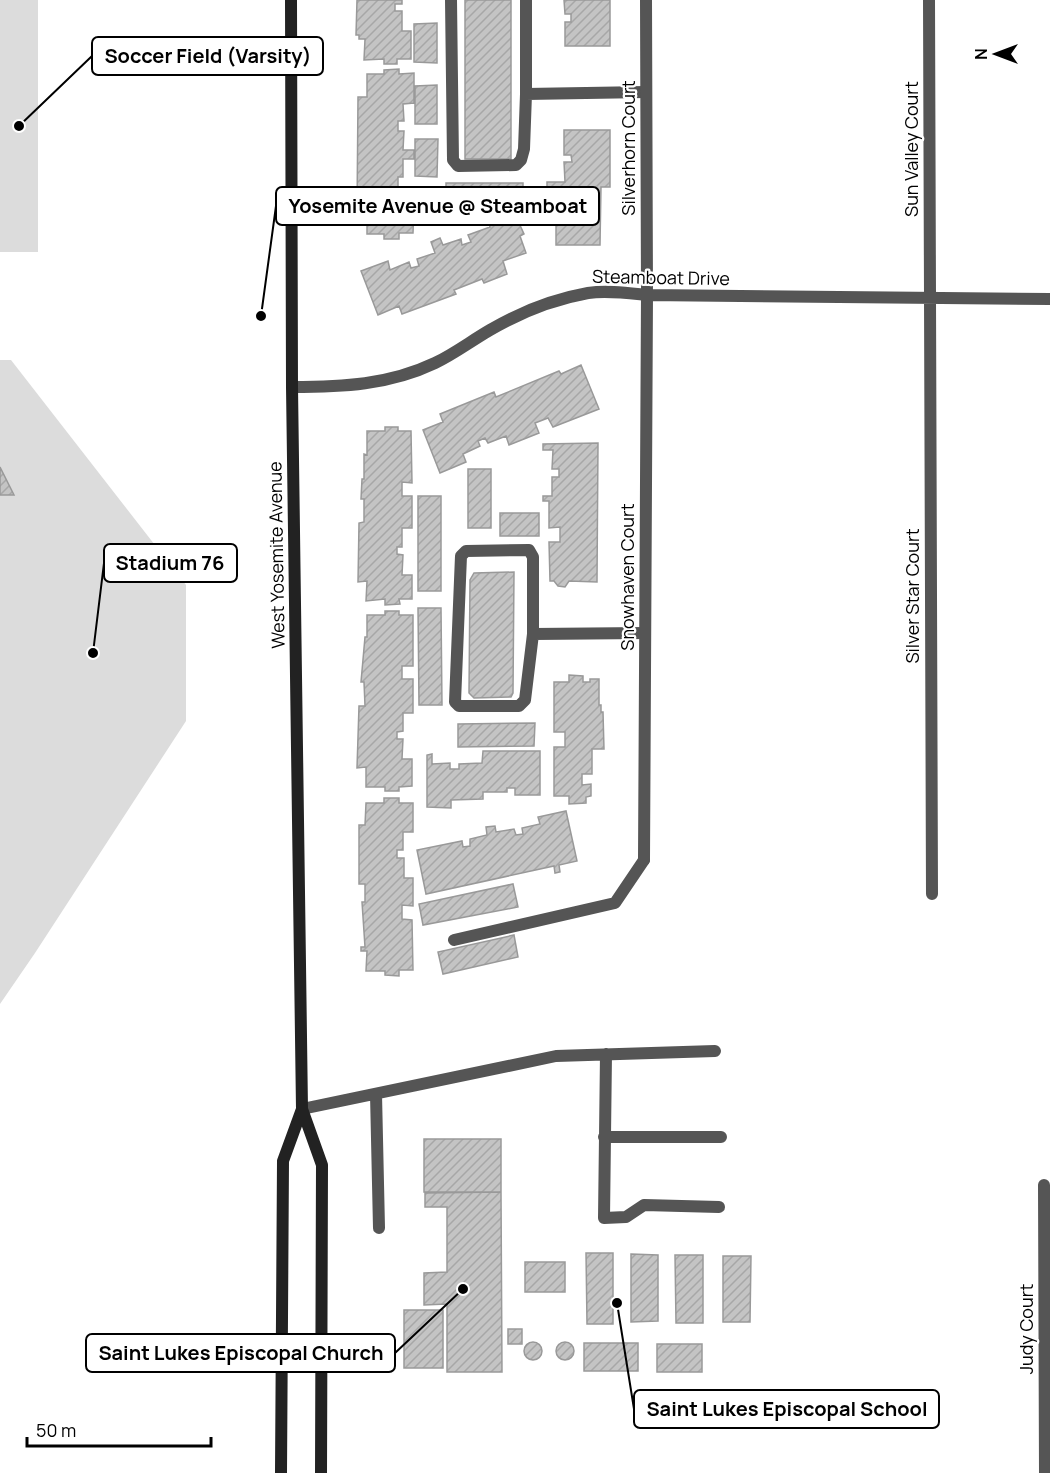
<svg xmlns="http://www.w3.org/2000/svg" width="1050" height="1473" font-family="Manrope,sans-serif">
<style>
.green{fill:#dcdcdc}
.building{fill:url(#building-hatch);stroke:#999;stroke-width:1.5}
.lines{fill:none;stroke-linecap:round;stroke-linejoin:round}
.service{stroke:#555;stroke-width:12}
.minor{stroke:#555;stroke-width:12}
.secondary{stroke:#222;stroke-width:12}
.labels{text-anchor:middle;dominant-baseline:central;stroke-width:4.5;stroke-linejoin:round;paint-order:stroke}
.street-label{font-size:18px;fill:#000;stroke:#fff}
.leader{fill:none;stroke:#000;stroke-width:2}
.callout-dot{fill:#000;stroke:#fff;stroke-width:2}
.callout{fill:#fff;stroke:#000;stroke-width:2}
.callout-label{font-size:20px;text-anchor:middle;font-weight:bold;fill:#000}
</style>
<defs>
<pattern id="building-hatch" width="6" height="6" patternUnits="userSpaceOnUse" patternTransform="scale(1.5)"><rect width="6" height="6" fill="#c4c4c4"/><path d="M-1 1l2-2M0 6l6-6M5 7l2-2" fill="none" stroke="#a7a7a7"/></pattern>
</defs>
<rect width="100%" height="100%" fill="#fff"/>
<path class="green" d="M0 0H38V252H0Z
M0 360H11L186 585V721L35 953 0 1004Z"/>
<path class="building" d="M357 0H402V4H395V11H402V31H411V59H397V64H384V59L364 60 365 39H359V35H356Z
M465 0H511V159H465Z
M564 0H610V46H565V22H571V14H565Z
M437 23V63L414 62V24Z
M399 69V74L414 73V103L403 104 404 121H398V131H404L403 150H414V159H403V177H398V187H403V206L414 207 413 233H399V239H384V234H367V215H361V211H357L358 97H367V74H384V70Z
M437 85V124H415V86Z
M564 130H610V187H601L600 245H556V219H563V211H555L556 192H547V182H565L564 162H572L571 155H564Z
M415 139H438L437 177 415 176Z
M446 183H523V206H446Z
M508 209 514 223 518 221 524 234 520 236 526 253 503 261 507 274 484 283 482 279 454 290 456 294 402 314 399 306 378 315 361 271 388 261 390 270 409 262 411 268 419 266 417 259 435 253 431 242 440 238 443 245 461 239 462 245 471 242 468 235 490 227 487 218Z
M581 365 599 409 553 427 548 418 535 423 539 433 509 445 506 436 488 443 485 438 478 441 480 446 463 454 466 462 440 473 423 430 443 422 440 414 494 392 496 397 559 371 561 374Z
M385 427H398V431H411L412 483 402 482V496H412V528H402V547H397V554L403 555 402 575H412V599H399L400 604 385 605V599L366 601 367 581 358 582 359 523 364 522V499H361L362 479H364V454L367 455V431H385Z
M598 443 597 582 569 581 565 587 558 586 554 581H550L549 542H560V527L549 528V501H543V496H552V477H559V469H552L553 450H543V444Z
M0 467 14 495H0Z
M468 469H491V528H468Z
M418 496H441V591H418Z
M500 513H539V536H500Z
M514 572 513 693 511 697 474 698 469 693 470 580 474 573Z
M418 608H441L442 705H419Z
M385 611H399V615H413V666H402V679H413V713H403V731L397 732V739H403L402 759H412V786L399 787V791H385V787H366V767L357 768 359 706H365L364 682H361L365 637H367V615H385Z
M569 675 583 676V682H590V679H599V705H601V712H603L604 749H592V774H582V785L591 784V796L586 797V803L569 804V796H554V747H565V732H554V682H569Z
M535 723 534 746 458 747V724Z
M483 751H540V795H515V788H507V792H483V799L451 800V808L427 807V755L432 754V764L450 763V769H459V764L482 763Z
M384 798H399V803H413V832H403V850H397V858H404V878H413V906L402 905V919L412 920 413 970H399V976L385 975V971H366L367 951H361V947H365L362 902H365V884H359V825H365L366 803H384Z
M566 811 577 861 559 865 560 872 555 873 554 866 426 894 417 850 462 841 463 847 470 846V839L487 835 486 827 495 826 496 832 514 829 516 835 523 834 522 828 540 824 538 817Z
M513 884 518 907 423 925 419 904Z
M514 935 518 957 443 974 438 952Z
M424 1139H501V1192H424Z
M501 1192 502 1372H447V1304L424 1305V1273L447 1272V1207H425V1193Z
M586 1253H613V1324H587Z
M631 1254 658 1255V1321L631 1322Z
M675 1255H703V1323H676Z
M723 1256H751L750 1322H723Z
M525 1262H565V1292H525Z
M404 1310H443V1368H404Z
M508 1329H522V1344H508Z
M524 1351a9 9 0 1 1 18 0a9 9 0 1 1-18 0Z
M556 1351a9 9 0 1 1 18 0a9 9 0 1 1-18 0Z
M584 1343H638V1371H584Z
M657 1344H702V1372H657Z"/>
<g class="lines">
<path class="service" d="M451 0 453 160 458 166 516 165 521 160 524 149 526 94V0
M526 94 646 92
M533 634 525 700 519 706H459L455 702 461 556 466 551 529 550 533 557V634L645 633
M454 940 615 903 644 860
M606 1054 604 1218 626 1217 644 1205 719 1207
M376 1094 379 1228
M302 1109 556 1056 715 1051
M604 1137H721"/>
<path class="minor" d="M929 0 932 894
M292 387C342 387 389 385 435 363 454 354 471 341 490 330 519 313 554 299 588 293 607 290 628 293 647 295L1050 299
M644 860 647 295 646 0
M1044 1185 1045 1473"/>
<path class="secondary" d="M291 0 292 387 302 1109 322 1165 321 1473
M281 1473 283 1161 302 1109"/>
</g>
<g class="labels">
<g class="street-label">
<text transform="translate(628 148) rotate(-90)">Silverhorn Court</text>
<text transform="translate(911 149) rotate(-90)">Sun Valley Court</text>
<text transform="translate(661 277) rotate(1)">Steamboat Drive</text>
<text transform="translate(276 555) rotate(-91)">West Yosemite Avenue</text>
<text transform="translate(627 577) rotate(-90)">Snowhaven Court</text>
<text transform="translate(912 596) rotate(-90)">Silver Star Court</text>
<text transform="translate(1026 1329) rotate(-90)">Judy Court</text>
</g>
</g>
<path class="leader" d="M19 126L92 56M261 316L276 206M93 653L104 563M463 1289L395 1353M617 1303L634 1409"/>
<g class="callout-dot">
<circle cx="19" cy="126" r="6"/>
<circle cx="261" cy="316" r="6"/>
<circle cx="93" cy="653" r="6"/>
<circle cx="463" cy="1289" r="6"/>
<circle cx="617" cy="1303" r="6"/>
</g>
<g class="callout">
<rect x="92" y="37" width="231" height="38" rx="6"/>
<rect x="276" y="187" width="323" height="38" rx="6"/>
<rect x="104" y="544" width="133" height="38" rx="6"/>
<rect x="86" y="1334" width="309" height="38" rx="6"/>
<rect x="634" y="1390" width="305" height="38" rx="6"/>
</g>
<g class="callout-label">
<text x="208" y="63">Soccer Field (Varsity)</text>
<text x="438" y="213">Yosemite Avenue @ Steamboat</text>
<text x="170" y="570">Stadium 76</text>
<text x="241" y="1360">Saint Lukes Episcopal Church</text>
<text x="787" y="1416">Saint Lukes Episcopal School</text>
</g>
<g transform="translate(996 54) rotate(270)" stroke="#ffffff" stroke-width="4.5" paint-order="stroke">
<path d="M0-4.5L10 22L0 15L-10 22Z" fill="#000000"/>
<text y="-9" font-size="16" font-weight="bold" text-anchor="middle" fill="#000000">N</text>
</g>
<path d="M27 1437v9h184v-9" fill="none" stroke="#000000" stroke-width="3"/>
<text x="36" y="1437" font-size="18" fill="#000000" stroke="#ffffff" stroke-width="4.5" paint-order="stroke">50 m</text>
</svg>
